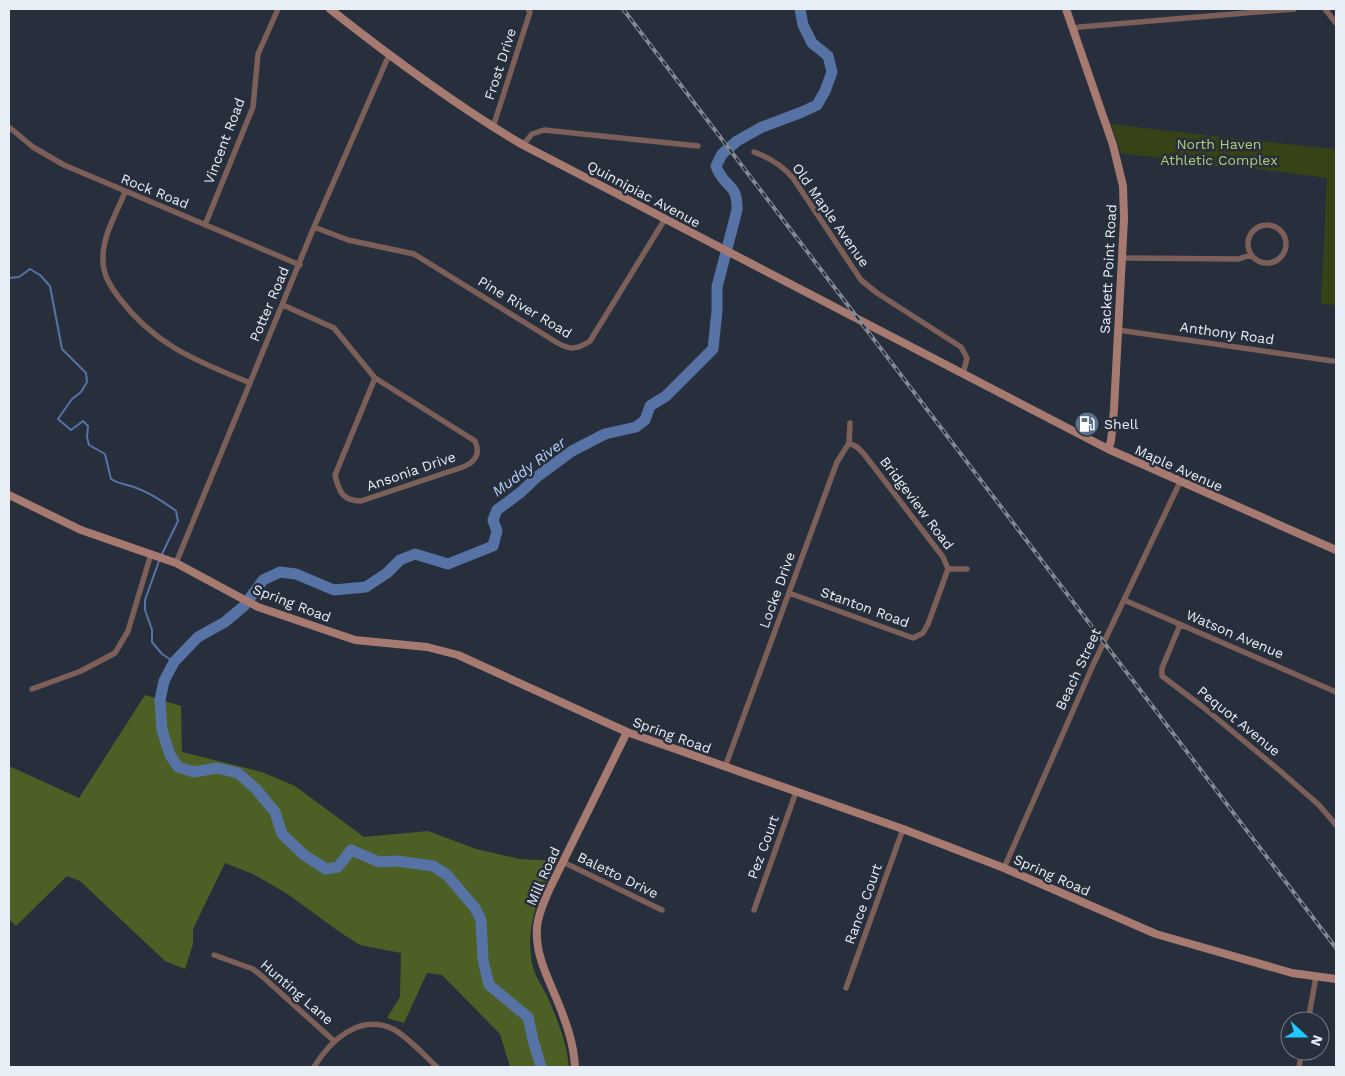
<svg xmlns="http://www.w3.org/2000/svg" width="1345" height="1076" font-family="'Work Sans',sans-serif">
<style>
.green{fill:#354317}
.forest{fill:#4c5f25}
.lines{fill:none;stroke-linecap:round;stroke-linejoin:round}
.stream{stroke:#5773a6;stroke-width:2}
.river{stroke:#5773a6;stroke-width:11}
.street{stroke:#7c5f59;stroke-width:5.5}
.secondary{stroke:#a77a71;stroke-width:8}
.rail-casing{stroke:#838a94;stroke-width:4}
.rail{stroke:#262f3b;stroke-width:2;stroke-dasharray:5.5;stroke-linecap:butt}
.labels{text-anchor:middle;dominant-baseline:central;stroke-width:5;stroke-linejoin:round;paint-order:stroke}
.street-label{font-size:14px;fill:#e8eef6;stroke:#262f3b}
.park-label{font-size:14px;fill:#b0ce78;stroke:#262f3b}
.poi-label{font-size:14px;fill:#e8eef6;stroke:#262f3b;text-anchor:start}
.water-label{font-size:15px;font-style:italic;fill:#b7d1fe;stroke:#262f3b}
</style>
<rect width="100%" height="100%" fill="#262f3b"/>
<path class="green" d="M1111 124 1238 139 1336 149V305L1321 304 1327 178 1251 168 1217 166 1121 153Z"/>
<path class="forest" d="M145 695 181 706 182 752 262 772 295 786 364 837 428 831 476 849 520 859 556 861C539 896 525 924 532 963 534 975 543 987 548 998 559 1024 566 1040 569 1067H510L500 1034 442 975 427 973 404 1023 387 1018 400 997 401 953 360 945 341 933 286 893 253 874 225 863 193 929V944L185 969 165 961 80 881 67 876 16 926 9 919V766L79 798Z"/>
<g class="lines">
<path class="stream" d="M9 278 19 277 30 269 40 275 50 286 62 349 86 373 87 382 81 392 72 399 58 419 71 430 83 421 88 426 87 437 89 445 105 454 111 479C119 484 125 484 134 487 148 492 164 502 176 511L178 521 162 554
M159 561 145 600V610L152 630V642L162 654 174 662"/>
<path class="river" d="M541 1067 533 1040 528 1017 489 985 483 960 481 920 475 908 447 875 433 866 398 861 379 862 351 850 338 867 326 869 304 855 282 834 275 812 256 789 238 773 217 768 194 772 178 767 170 755 162 730 160 700 164 681 174 662 198 637 225 622 244 606 263 580 280 572 296 574 334 590 366 587 387 573 400 560 415 554 448 564 493 546 497 531 493 520 497 510 521 492 538 476 572 451 605 434 636 427 645 420 650 406 666 396 713 349 717 311V287L737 210C738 182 724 189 716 166L722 154 737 141 762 127 802 112 817 105 825 91 832 72 828 56 812 43 803 25 800 9"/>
<path class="street" d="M1325 9 1336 23
M1072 29 1080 27 1294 9
M9 127 33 147 64 165 300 265
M493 127 530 12 528 9
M523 145 532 134 544 130 698 146
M754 152C770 158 782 165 793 178L861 280 877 293 961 347 967 358 963 374
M125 192C117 212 103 235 103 257 102 274 110 286 120 299 156 346 197 361 250 383
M205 225 253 107 258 54 278 9
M1248 244a19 19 0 1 1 38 0a19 19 0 1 1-38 0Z
M314 227 348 240 414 254 556 342C569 350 577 350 590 341L665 219
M1123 258 1238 259 1251 255
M283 305 334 328 375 378
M1118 330 1333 361
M375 378 475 441C481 454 475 462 463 467L361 501C343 501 339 492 335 475Z
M849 443 857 447 864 454 943 557 948 569H967
M176 563 314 227 389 55
M789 593 913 638 923 633 928 624 948 569
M1124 600 1336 692
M1180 625 1162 668V676L1203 707 1279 770 1319 805 1336 825
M32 689 81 671 115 653 128 631 151 554
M725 767 837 462 849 443 850 423
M563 862 662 910
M1004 868 1093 665 1180 482
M754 910 796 792
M214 955 253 969 263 977 334 1041
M846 988 903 829
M1308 1021 1316 977
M314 1067C330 1041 359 1013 393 1029 408 1037 425 1056 437 1067
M1299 1067 1302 1051"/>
<path class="secondary" d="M330 9C392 58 455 105 523 145L1108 449 1336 550
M1066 9 1113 145 1123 186 1124 219 1114 409 1111 441 1108 449
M9 495 81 530 176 563 258 607 355 640 427 647 458 655 627 732 903 829 1004 868 1156 934 1292 973 1336 979
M575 1067C574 1044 566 1022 557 1000 547 976 535 954 537 927 538 914 544 902 549 890L627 732"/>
<defs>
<path id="rail" d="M623 9 1336 948"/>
</defs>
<use href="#rail" class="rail-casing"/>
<use href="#rail" class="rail"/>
</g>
<defs>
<symbol id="fuel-disc" viewBox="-11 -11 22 22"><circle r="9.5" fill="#5c6f8a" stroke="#262f3b"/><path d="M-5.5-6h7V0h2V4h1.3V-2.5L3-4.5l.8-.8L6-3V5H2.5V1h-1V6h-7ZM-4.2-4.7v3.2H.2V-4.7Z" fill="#fff"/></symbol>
</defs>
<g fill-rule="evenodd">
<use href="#fuel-disc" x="1073" y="410" width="28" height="28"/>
</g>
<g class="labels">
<g class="street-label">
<text transform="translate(500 64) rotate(-72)">Frost Drive</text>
<text transform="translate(224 141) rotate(-69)">Vincent Road</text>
<text transform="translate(155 191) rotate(22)">Rock Road</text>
<text transform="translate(644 194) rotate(28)">Quinnipiac Avenue</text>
<text transform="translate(831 215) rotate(55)">Old Maple Avenue</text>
<text transform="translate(1108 269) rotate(-87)">Sackett Point Road</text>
<text transform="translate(269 304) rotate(-67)">Potter Road</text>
<text transform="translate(525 307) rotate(31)">Pine River Road</text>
<text transform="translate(1227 333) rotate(8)">Anthony Road</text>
<text transform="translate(1179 468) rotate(24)">Maple Avenue</text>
<text transform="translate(411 471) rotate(-19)">Ansonia Drive</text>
<text transform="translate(917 503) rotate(53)">Bridgeview Road</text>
<text transform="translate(777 590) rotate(-70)">Locke Drive</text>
<text transform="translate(292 603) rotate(21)">Spring Road</text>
<text transform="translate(865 607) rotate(20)">Stanton Road</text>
<text transform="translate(1235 634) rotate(23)">Watson Avenue</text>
<text transform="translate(1078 669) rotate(-65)">Beach Street</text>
<text transform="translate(1239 721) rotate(39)">Pequot Avenue</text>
<text transform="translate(672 735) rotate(20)">Spring Road</text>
<text transform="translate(763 847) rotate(-70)">Pez Court</text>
<text transform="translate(618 875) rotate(26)">Baletto Drive</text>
<text transform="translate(1052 875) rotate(24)">Spring Road</text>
<text transform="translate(543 876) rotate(-66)">Mill Road</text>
<text transform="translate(863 904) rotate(-70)">Rance Court</text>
<text transform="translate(297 992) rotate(41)">Hunting Lane</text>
</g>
<g class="park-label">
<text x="1219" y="144">North Haven<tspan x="1219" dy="16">Athletic Complex</tspan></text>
</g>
<g class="poi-label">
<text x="1104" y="424">Shell</text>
</g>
<g class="water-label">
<text transform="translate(529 467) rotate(-37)">Muddy River</text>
</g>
</g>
<rect width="1345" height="1076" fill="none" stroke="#e8eef6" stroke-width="20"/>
<g transform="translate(1305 1036) rotate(111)"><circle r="24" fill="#262f3b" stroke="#747b86"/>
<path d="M0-4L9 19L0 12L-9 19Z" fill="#1ec9fd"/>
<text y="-8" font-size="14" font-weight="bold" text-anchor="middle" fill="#e8eef6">N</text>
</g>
</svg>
